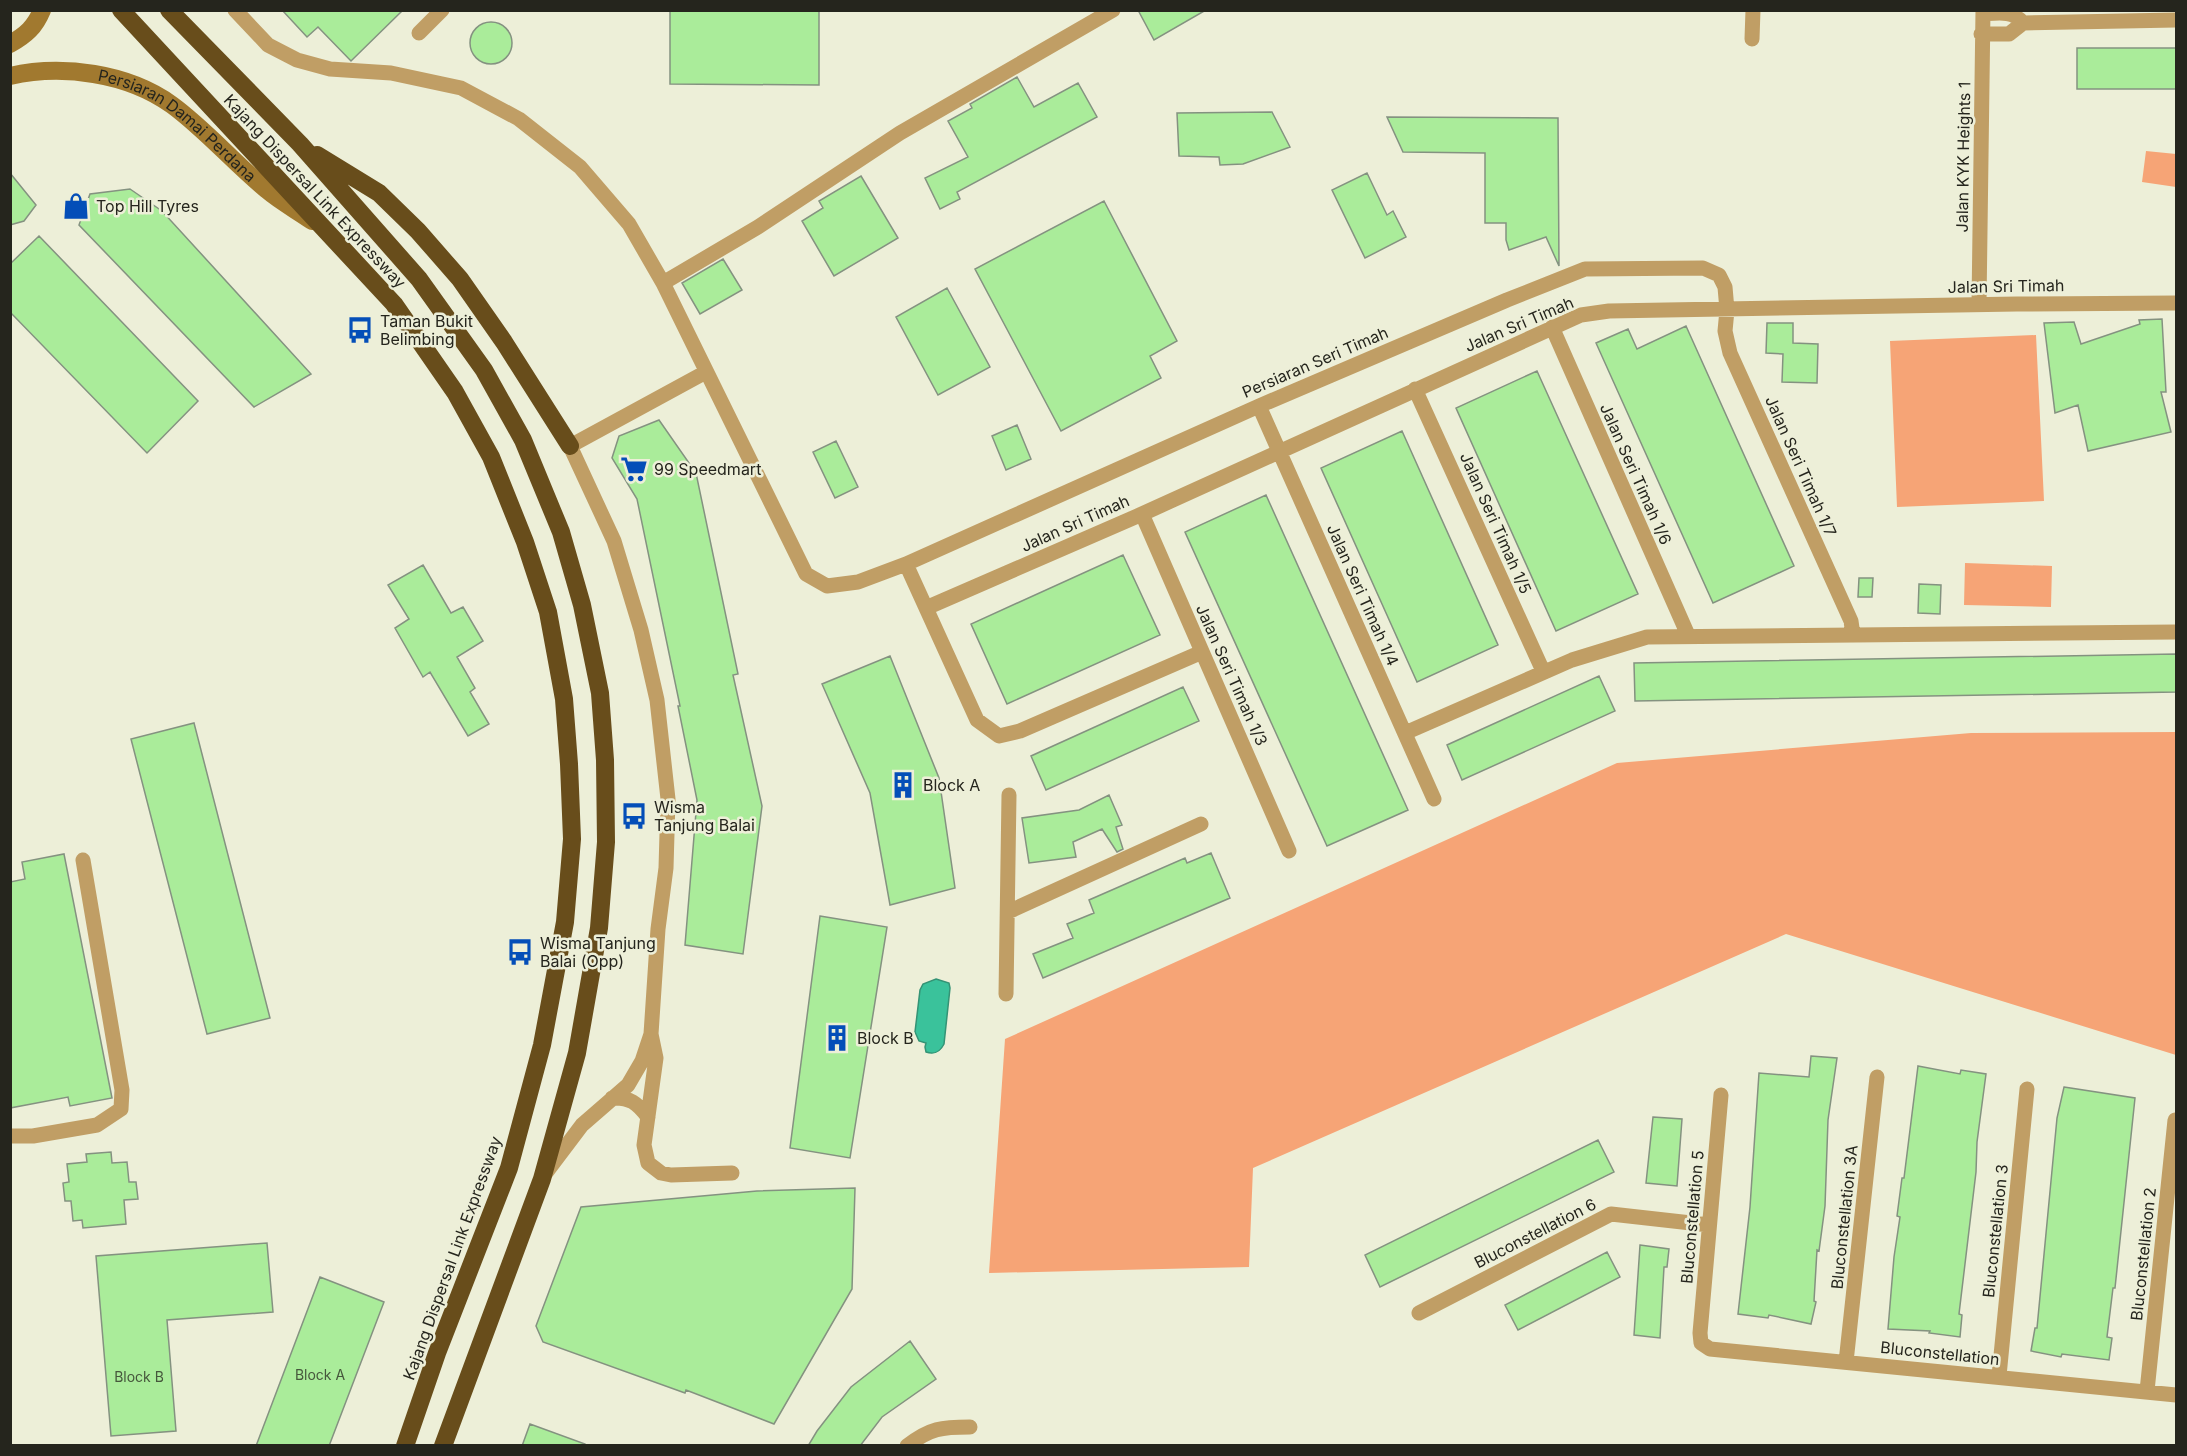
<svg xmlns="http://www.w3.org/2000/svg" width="2187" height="1456" font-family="Inter,sans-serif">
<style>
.green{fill:#f6a476}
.water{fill:#3ac29b;stroke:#349375;stroke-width:1.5}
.building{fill:#aaec9a;stroke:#849280;stroke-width:1.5}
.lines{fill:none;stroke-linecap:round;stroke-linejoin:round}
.street{stroke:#c09e65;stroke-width:15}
.secondary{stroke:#a1792f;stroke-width:18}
.highway{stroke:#684d1b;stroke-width:18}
.labels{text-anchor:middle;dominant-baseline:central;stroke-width:5;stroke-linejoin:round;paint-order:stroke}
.number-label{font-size:14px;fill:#46573c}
.street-label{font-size:16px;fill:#25251d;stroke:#edefd8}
.poi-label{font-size:16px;fill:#25251d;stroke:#edefd8;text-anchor:start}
</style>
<rect width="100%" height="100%" fill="#edefd8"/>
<path class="green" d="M2146 151 2176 154V187L2142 182Z
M2036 335 2044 501 1897 507 1890 341Z
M1965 563 2052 566 2051 607 1964 605Z
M2176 732V1055L1786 934 1253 1168 1249 1267 989 1273 1005 1039 1617 763 1971 733Z"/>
<path class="water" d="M936 979 949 983 950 988 944 1044C940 1052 935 1055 926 1052L925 1047 926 1043 919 1041 915 1032 920 990 923 984Z"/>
<path class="building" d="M282 10H403L351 61 318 27 307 37Z
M670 10H819V85L670 84Z
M1138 10H1206L1154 40Z
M470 43a21 21 0 1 1 42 0a21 21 0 1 1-42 0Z
M2077 48H2176V89H2077Z
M1017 77 1034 107 1078 83 1097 117 957 192 960 199 940 209 925 178 968 157 948 121 972 108 970 104Z
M1272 112 1290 147 1243 164 1220 165 1219 157 1179 156 1177 113Z
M1387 117 1558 118 1559 266 1546 237 1509 250 1506 240V223H1485V153L1403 152Z
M10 173 36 205 24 221 10 225Z
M1367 173 1387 215 1393 211 1406 237 1365 258 1332 190Z
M861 176 898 238 834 276 802 221 823 208 819 201Z
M130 189 162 211 311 374 254 407 79 225 90 194Z
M1104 201 1177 341 1150 356 1161 378 1061 431 975 269Z
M39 236 198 401 147 453 10 312V264Z
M723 259 742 290 700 314 682 283Z
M947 288 990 367 938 395 896 317Z
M2162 319 2166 392H2161L2171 432 2088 451 2078 405 2055 413 2044 323 2074 322 2081 344 2140 324 2139 320Z
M1767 323H1793V343L1818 344 1817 383 1782 382 1783 354 1766 353Z
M1686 326 1794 566 1713 603 1596 343 1628 329 1637 349Z
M1537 371 1638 594 1556 631 1456 408Z
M659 420 696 473 738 674 733 675 762 806 743 954 685 945 697 800 678 706H680L637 499 612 458 619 436Z
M1017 425 1031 459 1006 470 992 436Z
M1402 431 1498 645 1417 682 1321 468Z
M836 441 858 487 835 498 813 452Z
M1266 495 1408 810 1327 846 1185 532Z
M1123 555 1160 635 1007 704 971 624Z
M423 565 451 613 463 607 483 641 457 657 475 688 470 692 489 724 468 736 430 672 423 677 395 628 409 619 388 585Z
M1859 578H1873L1872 597H1858Z
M1919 584 1941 585 1940 614 1918 613Z
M2176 654V692L1635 701 1634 663Z
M890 656 939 778 955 888 890 905 870 793 822 684Z
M1599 676 1615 711 1462 780 1447 745Z
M1183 687 1199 721 1046 790 1031 756Z
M194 723 270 1018 207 1034 131 739Z
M1109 795 1122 825 1116 827 1123 849 1117 852 1102 829 1073 842 1076 857 1029 863 1022 818 1079 810Z
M1211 853 1230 898 1043 978 1033 954 1073 938 1067 924 1094 913 1089 900 1185 858 1187 863Z
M64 854 112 1098 70 1106 68 1097 10 1108V882L25 879 22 862Z
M820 916 887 927 850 1158 790 1148Z
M1811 1056 1837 1058 1828 1120 1825 1206 1819 1251 1817 1250 1814 1301 1816 1302 1811 1324 1769 1315 1768 1318 1738 1314 1750 1207 1759 1073 1809 1077Z
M1918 1066 1960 1074 1961 1070 1986 1074 1977 1142 1976 1172 1959 1314 1962 1315 1960 1337 1929 1333 1930 1331 1888 1329 1894 1257 1900 1217 1897 1216 1902 1178H1904Z
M2064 1087 2135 1098 2115 1288H2113L2107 1337 2112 1338 2109 1360 2062 1354 2061 1357 2031 1351 2035 1328H2037L2057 1118Z
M1653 1117 1682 1119 1677 1186 1646 1183Z
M1598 1140 1614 1172 1380 1287 1365 1255Z
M111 1152 112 1163 127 1162 129 1182H136L138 1199 124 1200 126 1224 83 1228 82 1220 73 1221 71 1201H65L63 1183 69 1182 67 1164 87 1162 86 1154Z
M855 1188 852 1289 774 1424 686 1390 685 1393 543 1342 536 1326 581 1207 757 1191Z
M267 1243 273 1312 167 1320 176 1431 111 1436 96 1256Z
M1640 1245 1669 1249 1667 1267H1664L1660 1338 1634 1335Z
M1607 1252 1620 1277 1518 1330 1505 1305Z
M320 1277 384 1302 329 1446H256Z
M910 1341 936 1379 882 1417 860 1446H808L817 1431 851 1387Z
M530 1424 585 1444V1446H522Z"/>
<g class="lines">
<path class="street" d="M235 10 268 45 297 60 330 69 391 73 461 88 519 119 580 167 629 224 663 283 806 574 827 586 858 582 906 564 1259 406 1507 300 1585 269 1703 268 1719 275 1725 287 1727 310 1725 331 1730 353 1851 621 1853 635
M1983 14C1998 13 2013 10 2023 23
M419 33 442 10
M1981 34H2009L2023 23 2176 20
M1752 39 1753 10
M663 283 758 227 900 133 1113 10
M1979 304 1983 10
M1552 327 1688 635
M1415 389 1543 671
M1259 406 1434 799
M1142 514 1289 851
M906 564 977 720 999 736 1020 731 1202 652
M926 608 1142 514 1581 315 1609 311 2017 304 2176 303
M1405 733 1572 660 1647 637 2176 632
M1008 912 1201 824
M1006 994 1009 795
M651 1034 656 1058 644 1145 648 1163 661 1173 671 1175 732 1173
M1721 1095 1700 1333 1701 1343 1710 1349 2176 1395
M612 1098C630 1097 637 1103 648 1117
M10 1136H33L97 1125 121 1109 122 1090 83 860
M545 1174 582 1125 628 1085 642 1061 651 1034 658 929 666 868 668 799 657 700 641 630 614 541 570 446 706 372
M1419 1313 1611 1214 1709 1225
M1846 1362 1877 1077
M1999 1376 2027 1089
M2147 1391 2175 1120
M907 1446C930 1428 942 1427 970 1427"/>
<g class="secondary">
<path d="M10 44C26 35 35 27 42 10"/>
<path id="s1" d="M10 76C62 64 128 73 172 105 205 129 235 164 267 190 281 202 298 211 312 221"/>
</g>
<path class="highway" d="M121 10 394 304 455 392 491 457 525 542 548 612 564 699 569 764 572 839 565 922 542 1045 509 1168 437 1353 405 1446
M169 10 300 144 419 279 484 370 523 440 561 532 582 605 600 693 605 760 606 842 599 928 577 1053 542 1179 443 1446
M317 155 379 193 418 231 460 279 504 342 570 446"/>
</g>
<defs>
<symbol id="shop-bare" viewBox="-9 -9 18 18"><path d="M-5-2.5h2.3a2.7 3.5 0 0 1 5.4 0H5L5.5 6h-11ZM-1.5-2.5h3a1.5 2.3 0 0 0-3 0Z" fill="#044eb8" stroke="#edefd8" stroke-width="2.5" paint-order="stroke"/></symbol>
<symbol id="bus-bare" viewBox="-9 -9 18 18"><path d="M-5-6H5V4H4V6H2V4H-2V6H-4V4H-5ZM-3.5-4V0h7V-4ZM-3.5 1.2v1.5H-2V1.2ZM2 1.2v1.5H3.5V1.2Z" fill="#044eb8" stroke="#edefd8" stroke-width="2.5" paint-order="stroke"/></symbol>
<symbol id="supermarket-bare" viewBox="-9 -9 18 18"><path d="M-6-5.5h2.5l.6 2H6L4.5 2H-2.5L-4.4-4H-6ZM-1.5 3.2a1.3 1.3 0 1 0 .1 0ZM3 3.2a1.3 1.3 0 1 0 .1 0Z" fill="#044eb8" stroke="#edefd8" stroke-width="2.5" paint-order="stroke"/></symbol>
<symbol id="building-bare" viewBox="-9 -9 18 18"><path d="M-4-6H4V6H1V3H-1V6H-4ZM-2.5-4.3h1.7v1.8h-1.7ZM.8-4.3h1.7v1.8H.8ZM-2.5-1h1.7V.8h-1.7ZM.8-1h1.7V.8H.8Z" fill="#044eb8" stroke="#edefd8" stroke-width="2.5" paint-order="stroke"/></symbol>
</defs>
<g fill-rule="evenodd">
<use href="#shop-bare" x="57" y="187" width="38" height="38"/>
<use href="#bus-bare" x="341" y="311" width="38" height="38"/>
<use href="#supermarket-bare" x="615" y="450" width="38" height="38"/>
<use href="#building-bare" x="884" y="766" width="38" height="38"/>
<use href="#bus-bare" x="615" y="797" width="38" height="38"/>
<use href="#bus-bare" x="501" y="933" width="38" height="38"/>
<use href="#building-bare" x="818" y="1019" width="38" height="38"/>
</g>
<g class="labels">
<g class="number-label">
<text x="320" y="1374">Block A</text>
<text x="139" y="1376">Block B</text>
</g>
<g class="street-label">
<text stroke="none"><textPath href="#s1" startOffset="184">Persiaran Damai Perdana</textPath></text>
<text transform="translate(1963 157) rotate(-89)">Jalan KYK Heights 1</text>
<text transform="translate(315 191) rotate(47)">Kajang Dispersal Link Expressway</text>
<text transform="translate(2006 286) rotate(-1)">Jalan Sri Timah</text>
<text transform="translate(1519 324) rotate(-23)">Jalan Sri Timah</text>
<text transform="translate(1315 362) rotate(-23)">Persiaran Seri Timah</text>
<text transform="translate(1801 466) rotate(66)">Jalan Seri Timah 1/7</text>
<text transform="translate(1636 474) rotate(66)">Jalan Seri Timah 1/6</text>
<text transform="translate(1075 523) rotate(-24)">Jalan Sri Timah</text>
<text transform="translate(1496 523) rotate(66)">Jalan Seri Timah 1/5</text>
<text transform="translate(1363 595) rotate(66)">Jalan Seri Timah 1/4</text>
<text transform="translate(1232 675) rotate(66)">Jalan Seri Timah 1/3</text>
<text transform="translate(1692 1217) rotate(-85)">Bluconstellation 5</text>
<text transform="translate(1844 1217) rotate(-84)">Bluconstellation 3A</text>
<text transform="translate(1995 1231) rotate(-84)">Bluconstellation 3</text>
<text transform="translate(1535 1233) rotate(-27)">Bluconstellation 6</text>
<text transform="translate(2143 1254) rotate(-84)">Bluconstellation 2</text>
<text transform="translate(452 1258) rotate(-70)">Kajang Dispersal Link Expressway</text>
<text transform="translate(1940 1353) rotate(6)">Bluconstellation</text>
</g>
<g class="poi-label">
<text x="96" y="206">Top Hill Tyres</text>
<text x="380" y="321">Taman Bukit<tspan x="380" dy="18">Belimbing</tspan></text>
<text x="654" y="469">99 Speedmart</text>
<text x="923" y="785">Block A</text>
<text x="654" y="807">Wisma<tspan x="654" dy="18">Tanjung Balai</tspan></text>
<text x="540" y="943">Wisma Tanjung<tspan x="540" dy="18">Balai (Opp)</tspan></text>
<text x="857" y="1038">Block B</text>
</g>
</g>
<rect width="2187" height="1456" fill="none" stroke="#25251d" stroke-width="24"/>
</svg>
